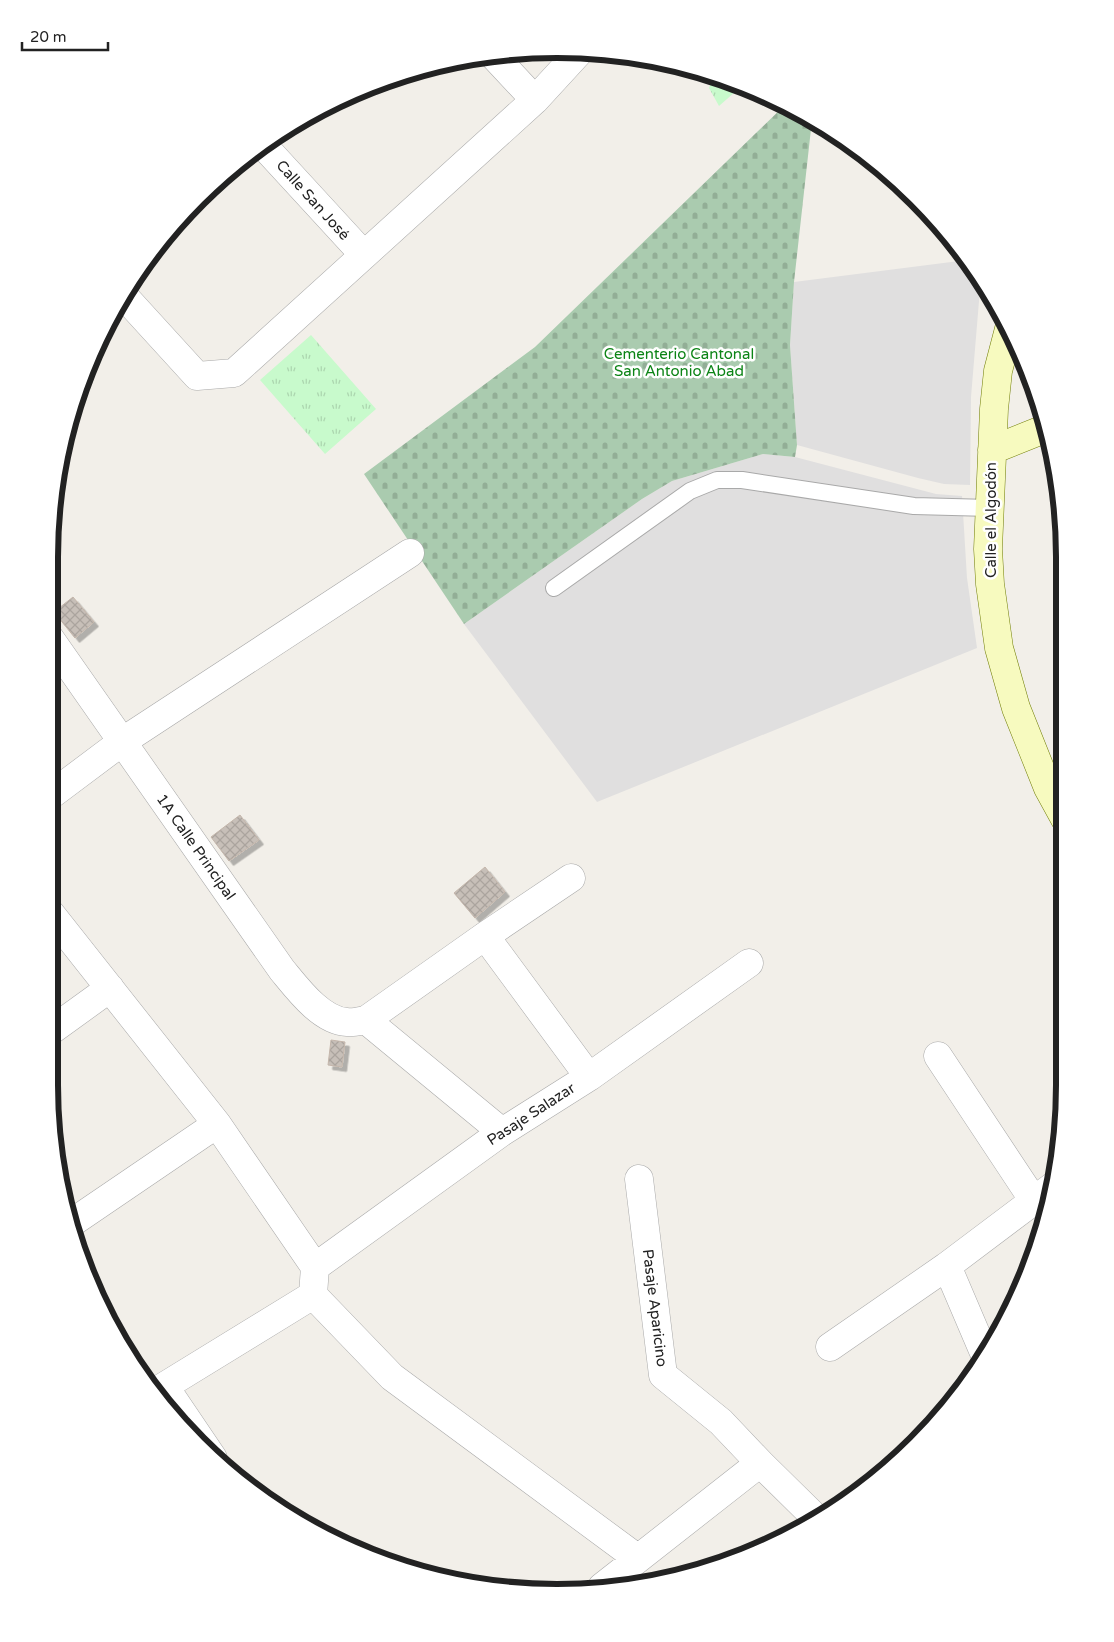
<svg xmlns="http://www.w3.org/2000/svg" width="1114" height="1642" font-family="'Varela Round',sans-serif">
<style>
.residential{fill:#e0dfdf}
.cemetery{fill:url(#cemetery-stones)}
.park{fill:url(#park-tufts)}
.building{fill:url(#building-cross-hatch);stroke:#c4b6ab;filter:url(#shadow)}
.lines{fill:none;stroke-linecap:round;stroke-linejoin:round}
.lane-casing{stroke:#a9a9a9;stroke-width:18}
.street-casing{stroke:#a9a9a9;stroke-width:29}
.secondary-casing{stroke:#707d05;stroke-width:29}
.lane{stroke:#fff;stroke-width:16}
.street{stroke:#fff;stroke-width:28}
.secondary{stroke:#f7fabf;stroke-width:28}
.labels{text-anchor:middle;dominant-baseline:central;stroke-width:5;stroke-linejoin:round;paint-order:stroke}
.street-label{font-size:15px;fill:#222;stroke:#fff}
.park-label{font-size:15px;fill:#0c8416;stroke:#fff}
.rim{fill:none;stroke:#222;stroke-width:6}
</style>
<defs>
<pattern id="cemetery-stones" width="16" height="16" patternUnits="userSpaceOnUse" patternTransform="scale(1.25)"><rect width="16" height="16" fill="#aacbaf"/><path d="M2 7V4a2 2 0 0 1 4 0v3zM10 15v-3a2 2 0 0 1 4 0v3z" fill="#92ae96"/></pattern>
<pattern id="park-tufts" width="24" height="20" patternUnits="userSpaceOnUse" patternTransform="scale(1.25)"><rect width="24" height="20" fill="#c8facc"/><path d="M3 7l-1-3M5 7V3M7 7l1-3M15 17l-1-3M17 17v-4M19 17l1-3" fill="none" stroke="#acd6af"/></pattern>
<pattern id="building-cross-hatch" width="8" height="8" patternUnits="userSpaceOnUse" patternTransform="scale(1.25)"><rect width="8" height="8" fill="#c7bfb8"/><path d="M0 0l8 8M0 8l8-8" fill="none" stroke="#aba49e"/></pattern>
<filter id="shadow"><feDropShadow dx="4.5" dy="4.5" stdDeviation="0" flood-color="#0004"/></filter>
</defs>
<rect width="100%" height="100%" fill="#f2efe9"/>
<path class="residential" d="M967 260 981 277 971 397 970 485 944 484 918 478 797 445 790 345 794 282Z
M763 454 795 457 936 494 962 496 967 578 977 648 597 802 464 624 642 499 672 481Z"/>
<path class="cemetery" d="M785 105 812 120 794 282 790 345 797 445 795 457 763 454 672 481 642 499 464 624 364 474 535 347Z"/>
<path class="park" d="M714 76 743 85 719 106 709 88Z
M311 335 376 409 325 454 260 380Z"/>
<path class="building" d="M73 597 94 622 75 638 54 612Z
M50 692 55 698 50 702Z
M240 815 259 840 229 861 211 837Z
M485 867 505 892 475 918 454 893Z
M331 1040 345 1042 342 1067 328 1065Z"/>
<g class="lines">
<defs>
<path id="lane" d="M554 588 690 491 717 480H742L914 506 990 508"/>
<path id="street" d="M493 55 535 100
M262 144 364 255
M124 296 197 376 234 373 535 100 580 51
M49 637 282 970C297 988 321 1021 347 1022 353 1023 360 1021 366 1020L485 936 571 878
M51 795 123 741 410 553
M51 914 217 1124 315 1267 313 1295 392 1377 637 1558
M485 936 589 1077
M366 1020 502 1132
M52 1030 110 988
M938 1056 1034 1201
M639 1179 663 1375 721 1422 760 1463 818 1520
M70 1224 217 1124
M947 1266 985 1355
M315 1267 502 1132 589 1077 749 963
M830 1347 947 1266 1056 1184
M165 1387 213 1458
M155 1392 313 1295
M602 1587 760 1463"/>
<path id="secondary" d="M1009 329 998 371 994 409 988 549 990 584 999 648 1016 708 1048 788 1065 819
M992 450 1047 428"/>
</defs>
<use href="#lane" class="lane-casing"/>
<use href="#street" class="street-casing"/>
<use href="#secondary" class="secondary-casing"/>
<use href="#lane" class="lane"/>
<use href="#street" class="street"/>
<use href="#secondary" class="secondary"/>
</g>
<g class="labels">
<g class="street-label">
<text transform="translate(313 200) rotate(48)">Calle San José</text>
<text transform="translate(991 520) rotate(-90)">Calle el Algodón</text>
<text transform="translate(196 847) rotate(55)">1A Calle Principal</text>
<text transform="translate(531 1114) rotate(-33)">Pasaje Salazar</text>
<text transform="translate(655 1308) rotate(83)">Pasaje Aparicino</text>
</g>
<g class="park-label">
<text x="679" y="354">Cementerio Cantonal<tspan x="679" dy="17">San Antonio Abad</tspan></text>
</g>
</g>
<path d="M0 0H1114V1642H0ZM557 58H557A499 499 0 0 1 1056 557V1085A499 499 0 0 1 557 1584H557A499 499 0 0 1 58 1085V557A499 499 0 0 1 557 58Z" fill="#fff" fill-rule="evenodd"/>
<path class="rim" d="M557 58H557A499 499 0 0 1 1056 557V1085A499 499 0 0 1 557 1584H557A499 499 0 0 1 58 1085V557A499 499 0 0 1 557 58Z"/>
<path d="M22 42v8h86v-8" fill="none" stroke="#222222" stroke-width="2.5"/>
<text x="30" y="42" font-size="15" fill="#222222" stroke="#ffffff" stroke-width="4" paint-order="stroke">20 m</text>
</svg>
